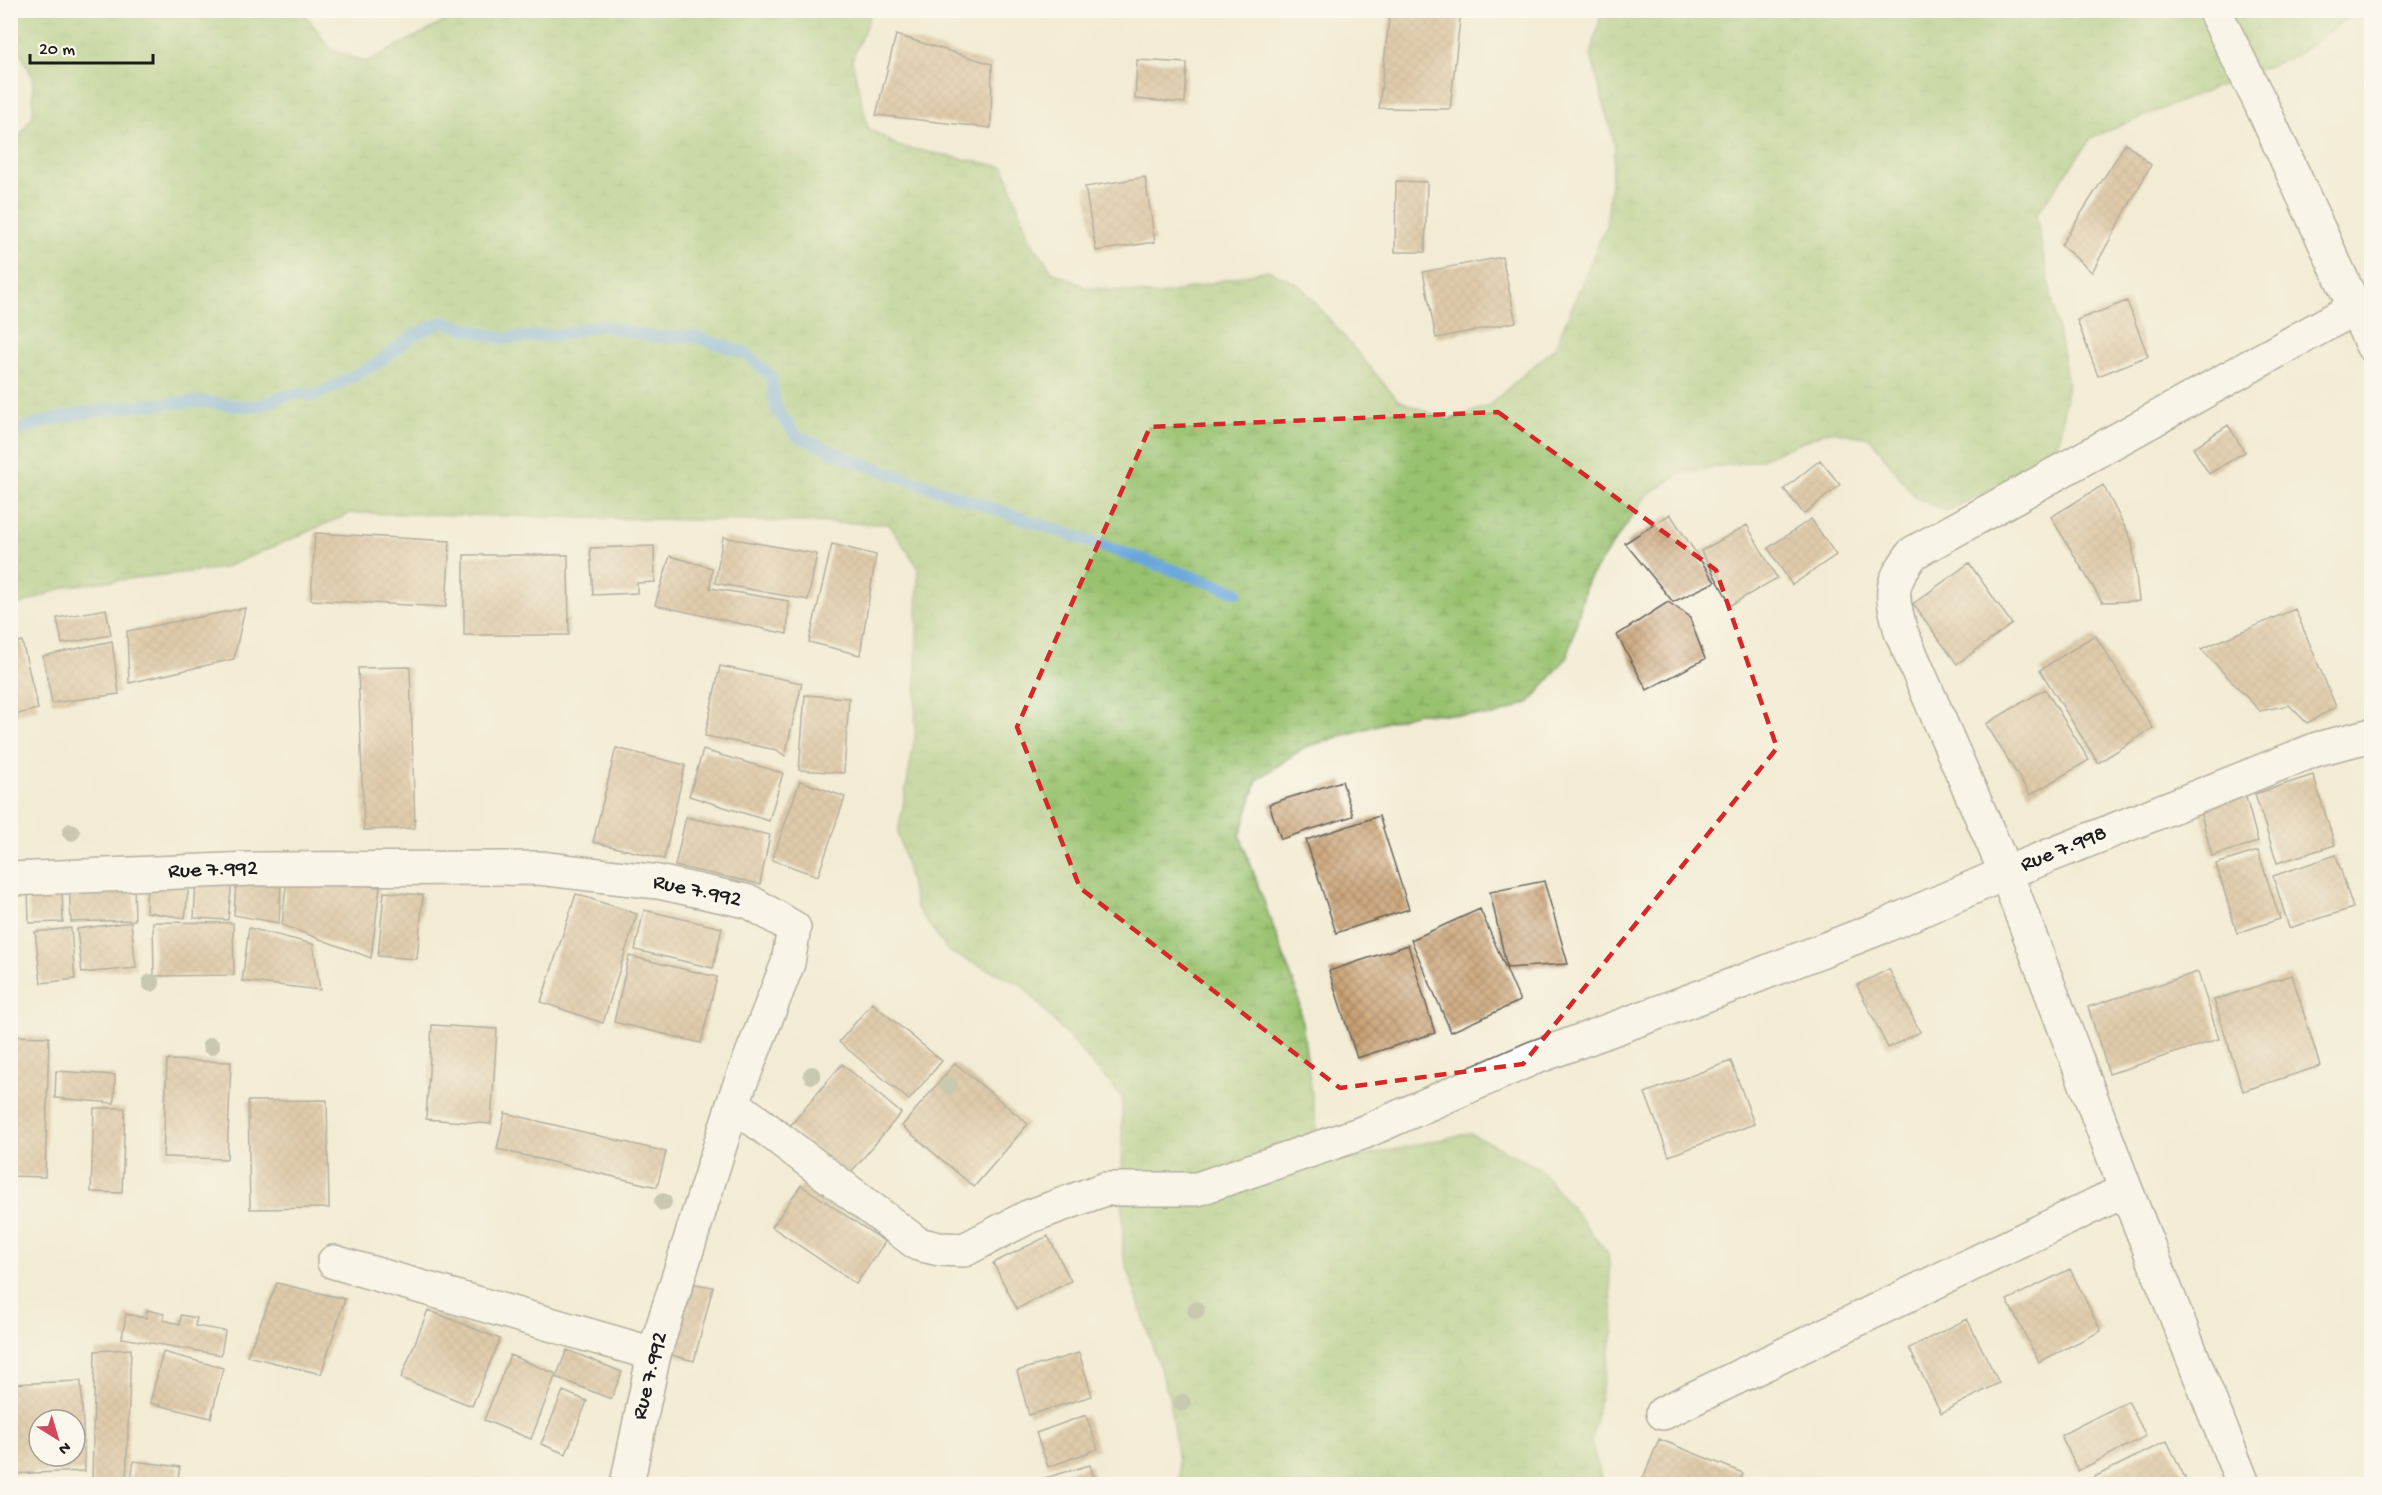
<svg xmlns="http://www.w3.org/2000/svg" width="2382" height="1495" font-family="'Gochi Hand',sans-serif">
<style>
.wetland{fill:url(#wetland-marsh);stroke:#5a6f46;stroke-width:1.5}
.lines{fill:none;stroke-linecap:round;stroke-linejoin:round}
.stream{stroke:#69a6db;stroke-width:12}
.building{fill:url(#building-cross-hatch);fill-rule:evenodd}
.minor-casing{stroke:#67655d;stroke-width:36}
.minor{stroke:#fff;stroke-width:33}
.tree{fill:#989e81}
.marked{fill:none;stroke:#d62828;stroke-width:4.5;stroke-dasharray:12 8;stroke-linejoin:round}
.labels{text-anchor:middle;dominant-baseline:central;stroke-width:6;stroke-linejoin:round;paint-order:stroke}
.street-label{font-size:22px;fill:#1c1c1c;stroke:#fbf7ec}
</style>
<defs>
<pattern id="wetland-marsh" width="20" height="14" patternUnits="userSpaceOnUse" patternTransform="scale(1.5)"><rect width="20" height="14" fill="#99c26f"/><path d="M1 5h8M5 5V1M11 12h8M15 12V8" fill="none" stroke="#83a660"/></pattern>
<pattern id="building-cross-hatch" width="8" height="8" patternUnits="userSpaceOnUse" patternTransform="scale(1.5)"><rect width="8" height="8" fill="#c9a174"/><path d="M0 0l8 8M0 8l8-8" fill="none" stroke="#a2825e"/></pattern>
</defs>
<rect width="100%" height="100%" fill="#fbf7ec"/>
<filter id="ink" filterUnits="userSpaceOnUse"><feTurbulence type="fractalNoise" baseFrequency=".0167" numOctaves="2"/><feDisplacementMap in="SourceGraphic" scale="12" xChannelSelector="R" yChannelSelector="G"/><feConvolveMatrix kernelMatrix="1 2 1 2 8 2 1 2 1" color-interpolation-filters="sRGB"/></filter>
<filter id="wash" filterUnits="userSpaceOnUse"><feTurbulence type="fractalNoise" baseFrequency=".008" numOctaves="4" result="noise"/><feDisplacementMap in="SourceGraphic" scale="24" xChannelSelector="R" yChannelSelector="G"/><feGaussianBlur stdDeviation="1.35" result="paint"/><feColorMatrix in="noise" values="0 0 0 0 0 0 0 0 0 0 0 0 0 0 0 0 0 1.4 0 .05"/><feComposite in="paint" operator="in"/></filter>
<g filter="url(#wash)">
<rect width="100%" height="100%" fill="#f3ecd5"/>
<path class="wetland" d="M11 11H303L331 50 366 62 465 11H872L852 60 868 128 898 146 1004 167 1030 239 1052 271 1085 287 1159 295 1268 270 1300 285 1398 400 1448 420 1487 407 1555 347 1606 226 1615 147 1591 55 1602 11H2358L2296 55 2092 137 2036 215 2068 383 2059 440 2035 471 1946 511 1916 498 1870 438 1829 431 1759 460 1681 473 1647 495 1587 581 1568 656 1530 702 1494 716 1417 713 1305 747 1257 780 1240 836 1298 995 1319 1144 1355 1158 1470 1133 1539 1168 1608 1253 1614 1329 1591 1442 1603 1484H1181L1169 1397 1123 1255 1122 1097 1021 984 949 952 916 907 898 833 915 738 918 567 889 524 351 513 224 568 68 586 11 608 10 150 33 116V78L11 33Z"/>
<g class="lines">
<path class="stream" d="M10 433C70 410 136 404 199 402 217 402 236 408 254 406 282 402 283 388 315 396L375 365 414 335 443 322 503 339 564 334 600 325 655 337H697L747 354 771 377 776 409 796 435 852 460 1237 592"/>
</g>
<g id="blocks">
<path class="building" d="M1390 10H1461L1450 109 1379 108Z
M896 35 992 64 991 128 876 115Z
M1137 60 1187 63 1185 103 1135 99Z
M2126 143 2151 165 2092 272 2061 245Z
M1145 177 1155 242 1096 251 1085 187Z
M1396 181 1427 182 1425 252H1395Z
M1502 257 1516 322 1436 338 1423 272Z
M2127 301 2148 356 2098 376 2077 320Z
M2228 425 2245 452 2209 474 2193 448Z
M1820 460 1840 485 1804 514 1784 489Z
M2103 485 2132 541 2139 601 2102 602 2051 517Z
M1670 514 1715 582 1673 602 1625 543Z
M1811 519 1836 555 1792 585 1768 548Z
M1747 525 1777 578 1731 605 1701 551Z
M315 533 450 541 446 607 311 600Z
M723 537 817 554 808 600 715 583Z
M832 544 876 555 860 655 809 642Z
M654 546 655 582 637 583V593L593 595 590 548Z
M464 555H568L569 635H464Z
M670 556 712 568 710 588 789 601 787 634 655 605Z
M1969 563 2012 624 1957 664 1913 604Z
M1668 602 1689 616 1705 659 1647 690 1617 635Z
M245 608 234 659 129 683 127 631Z
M106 609 111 635 62 644 57 618Z
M2295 609 2336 707 2307 723 2289 705 2260 711 2201 649Z
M2095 635 2153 728 2098 763 2040 670Z
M22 641 38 709 10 716V644Z
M112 641 119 694 52 703 43 656Z
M720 666 802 683 785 756 777 750 705 736Z
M410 667 415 828 364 830 358 668Z
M2045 689 2089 760 2030 795 1986 724Z
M805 695 849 698 844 773 799 770Z
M616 748 685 765 664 859 593 842Z
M703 750 783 773 769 821 689 796Z
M2313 775 2335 845 2277 863 2255 794Z
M800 781 845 797 818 876 772 860Z
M1342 781 1353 816 1281 839 1269 804Z
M2244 790 2258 842 2212 856 2198 803Z
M1379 816 1409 909 1336 933 1306 840Z
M686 817 770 835 760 884 675 866Z
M2258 851 2280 919 2237 933 2216 864Z
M2336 855 2353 908 2289 928 2273 876Z
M287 877 380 887 371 958 282 925Z
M196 879 232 881 228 920 194 918Z
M147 881 189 884 185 918 146 912Z
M1544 881 1568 964 1507 968 1490 892Z
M236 882 281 883 279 923 234 915Z
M134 883 135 920 71 922 69 885Z
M62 885 63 922 29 923 28 887Z
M384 892 423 895 417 959 378 956Z
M576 894 637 914 603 1023 541 1002Z
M1480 909 1520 1001 1451 1032 1411 940Z
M644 910 722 928 713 968 635 950Z
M131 922 136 968 82 973 77 929Z
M153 922 233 923 234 975 154 976Z
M71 928 75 979 41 983 35 932Z
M249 928 313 944 320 990 242 981Z
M1408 945 1435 1033 1357 1058 1329 971Z
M629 956 717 977 701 1043 614 1022Z
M1889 969 1920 1032 1888 1048 1857 985Z
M2198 972 2219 1039 2109 1074 2088 1007Z
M2292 975 2320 1066 2243 1091 2214 1000Z
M872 1003 942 1061 909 1100 839 1042Z
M432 1025 497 1029 491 1124 426 1119Z
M10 1036 49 1037 45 1177 10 1176Z
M167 1060 231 1062 227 1159 163 1157Z
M1731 1061 1754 1124 1669 1156 1645 1093Z
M955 1063 1028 1124 974 1187 902 1126Z
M842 1064 901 1113 848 1176 789 1127Z
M56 1071 115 1075 114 1103 55 1098Z
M327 1100 329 1208 250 1209 248 1101Z
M94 1108H125L122 1193 91 1192Z
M505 1113 666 1152 657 1187 497 1149Z
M801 1185 885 1242 856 1284 772 1227Z
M1048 1236 1071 1281 1017 1309 993 1263Z
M2070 1269 2101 1331 2039 1362 2007 1300Z
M277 1283 345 1299 321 1374 247 1356Z
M695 1284 713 1287 694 1361 671 1355Z
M147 1310 164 1314 163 1320 180 1324 181 1315 197 1318 195 1326 225 1331 221 1355 122 1338 126 1314 146 1318Z
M428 1310 500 1339 472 1406 401 1378Z
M1967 1319 1999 1383 1941 1413 1909 1348Z
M131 1349 126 1484H92L95 1351Z
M567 1350 622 1372 611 1399 556 1377Z
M163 1352 223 1368 211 1418 150 1403Z
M1079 1353 1092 1396 1029 1415 1017 1371Z
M510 1355 556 1374 531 1439 484 1420Z
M81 1381 85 1471 10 1474V1384ZM39 1420H75V1456H39Z
M563 1391 587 1401 566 1454 541 1444Z
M2128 1401 2146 1436 2078 1471 2061 1435Z
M1086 1415 1098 1449 1048 1467 1036 1433Z
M1659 1439 1743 1473 1738 1484H1650L1642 1481Z
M2167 1441 2188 1484H2080Z
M134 1461 180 1467 177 1484H130Z
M1090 1465 1096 1484H1024Z"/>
</g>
</g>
<g filter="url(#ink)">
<use href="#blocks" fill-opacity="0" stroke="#67655d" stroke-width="1.5"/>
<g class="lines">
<defs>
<path id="minor" d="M2214 10 2261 104 2372 345
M10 879 251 869 539 868 658 882 750 902 794 928 788 963 737 1092 654 1354 627 1484
M735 1105 918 1244 939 1249 964 1250 1028 1217 1105 1189H1197L1362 1133 1531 1059 1741 982 1882 927 2006 873 1901 632C1891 592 1888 587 1913 553L2355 308
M334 1262 654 1354
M1663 1413 2126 1190
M2243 1484 2126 1190 2006 873 2317 749 2372 735"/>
</defs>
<use href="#minor" class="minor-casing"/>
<use href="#minor" class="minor"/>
</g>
<g class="tree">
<circle cx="71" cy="832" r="9"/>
<circle cx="151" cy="983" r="9"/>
<circle cx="211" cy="1046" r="9"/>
<circle cx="812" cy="1075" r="9"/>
<circle cx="949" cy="1085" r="9"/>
<circle cx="663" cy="1202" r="9"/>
<circle cx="1196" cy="1310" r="9"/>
<circle cx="1182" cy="1403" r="9"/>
</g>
</g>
<path d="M0 0H2382V1495H0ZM1498 412 1716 570 1777 748 1523 1064 1340 1088 1080 888 1017 727 1150 427Z" fill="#f3ecd5" fill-opacity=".55" fill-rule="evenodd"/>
<path class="marked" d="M1498 412 1716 570 1777 748 1523 1064 1340 1088 1080 888 1017 727 1150 427Z"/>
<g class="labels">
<g class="street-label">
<text transform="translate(2064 850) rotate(-22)">Rue 7.998</text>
<text transform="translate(213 871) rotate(-2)">Rue 7.992</text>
<text transform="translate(697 892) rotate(12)">Rue 7.992</text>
<text transform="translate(651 1376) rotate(-76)">Rue 7.992</text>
</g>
</g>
<rect width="2382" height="1495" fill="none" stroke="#fbf7ec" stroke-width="36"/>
<g transform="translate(57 1438) rotate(143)"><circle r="28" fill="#fbf7ec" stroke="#a29f99" stroke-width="1.5"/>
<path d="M0-4.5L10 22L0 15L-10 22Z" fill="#d1495b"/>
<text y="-9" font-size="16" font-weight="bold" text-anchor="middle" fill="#1c1c1c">N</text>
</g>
<path d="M30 54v9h123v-9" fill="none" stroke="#1c1c1c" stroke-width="3"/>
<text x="39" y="54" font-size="18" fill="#1c1c1c" stroke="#fbf7ec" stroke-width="4.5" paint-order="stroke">20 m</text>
</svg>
